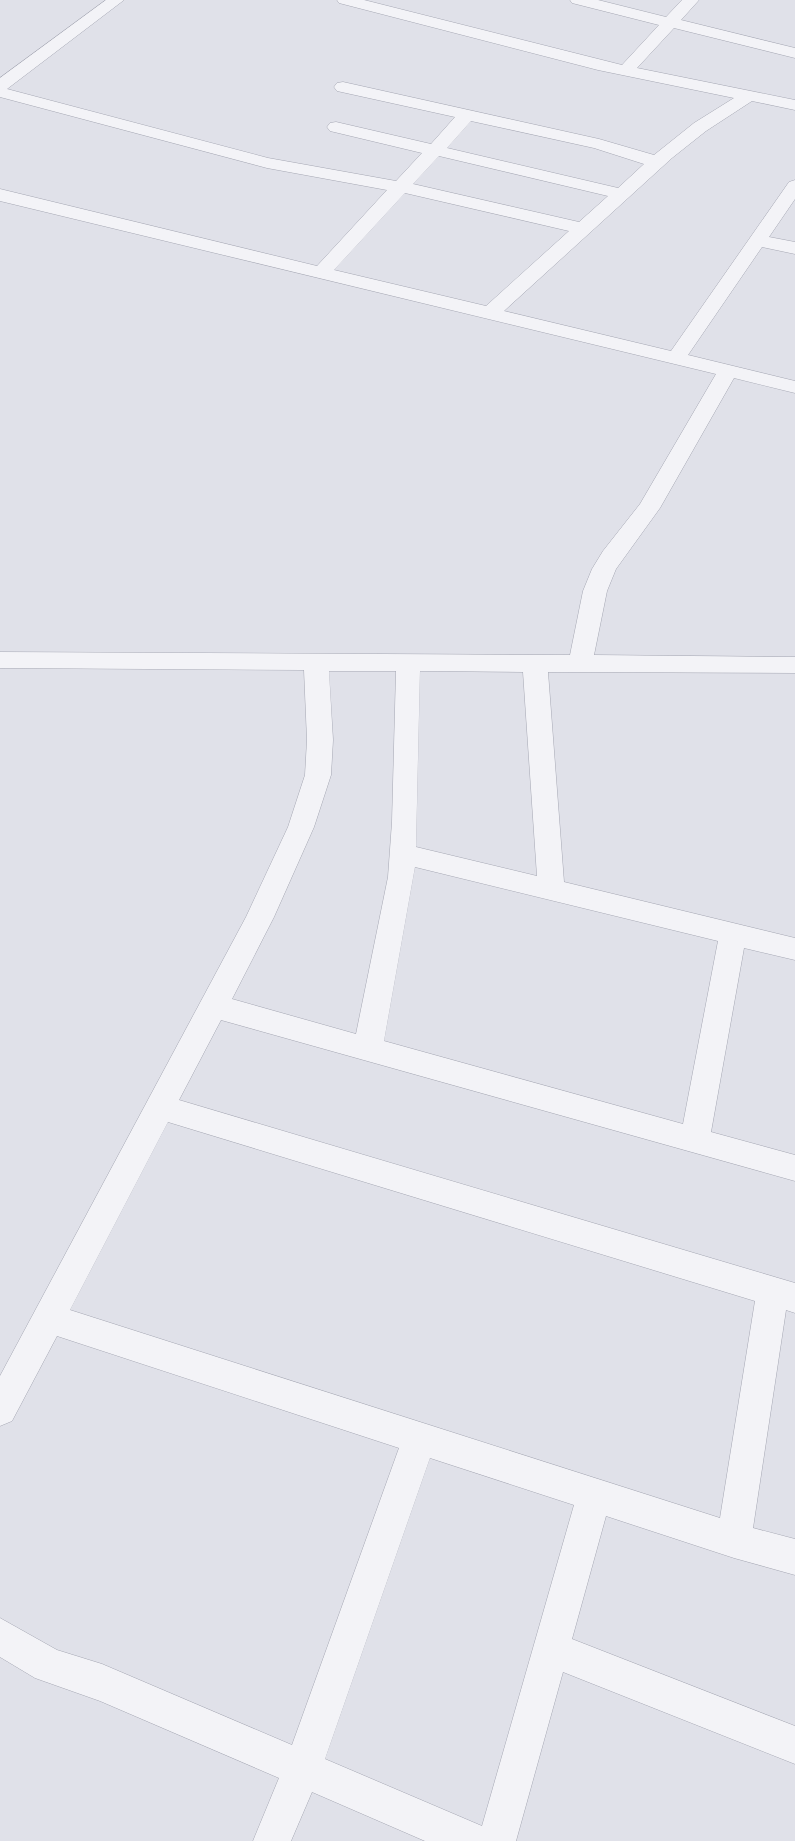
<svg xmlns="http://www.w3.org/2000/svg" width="795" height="1841" font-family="Helvetica,sans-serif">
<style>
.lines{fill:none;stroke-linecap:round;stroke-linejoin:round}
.minor-casing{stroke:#a5a7b3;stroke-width:1}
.minor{fill:#f3f3f7;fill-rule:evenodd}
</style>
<rect width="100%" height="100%" fill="#e0e1e9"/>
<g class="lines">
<defs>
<path id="minor" d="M106 0H124L7 89 268 158 396 181 422 153 330 131 327 127 330 123 336 122 431 144 455 117 337 91 334 87 337 83 343 82 599 139 654 155 694 123 734 98 598 70 339 3 337 0H364L622 65 659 25 572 3 570 0H598L666 17 682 0H699L681 20 795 48V58L674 28 637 68 795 100V110L752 101 706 131 672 158 504 311 671 351 789 182 795 180V199L769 237 795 242V254L762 247 688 355 795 381V393L734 378 660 508 616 569 607 591 594 655 795 657V673L548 672 564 882 795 938V960L744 948 711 1132 795 1155V1181L221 1020 179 1100 795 1283V1313L786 1310 753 1528 795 1539V1575L734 1558 606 1516 572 1639 795 1726V1764L563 1672 516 1841H425L312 1792 291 1841H253L279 1778 100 1701 35 1678 0 1657V1618L57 1650 102 1664 292 1745 399 1448 57 1336 12 1421 0 1426V1376L246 917 288 827 305 775 307 740 304 670 0 668V652L570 655 583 591 592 569 603 551 640 504 716 374 0 201V189L317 266 387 190 267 168 0 97V78ZM471 121 594 148 644 164 618 188 447 148ZM439 156 608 196 579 222 413 184ZM405 193 569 231 486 306 334 270ZM329 671H396L392 822 388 877 356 1034 232 999 274 917 314 827 331 775 333 740ZM420 671 523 672 537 876 416 847ZM415 867 718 941 683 1124 384 1041ZM168 1122 755 1301 720 1518 70 1310ZM430 1458 574 1505 482 1826 325 1759Z"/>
</defs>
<use href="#minor" class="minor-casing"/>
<use href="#minor" class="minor"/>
</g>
</svg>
